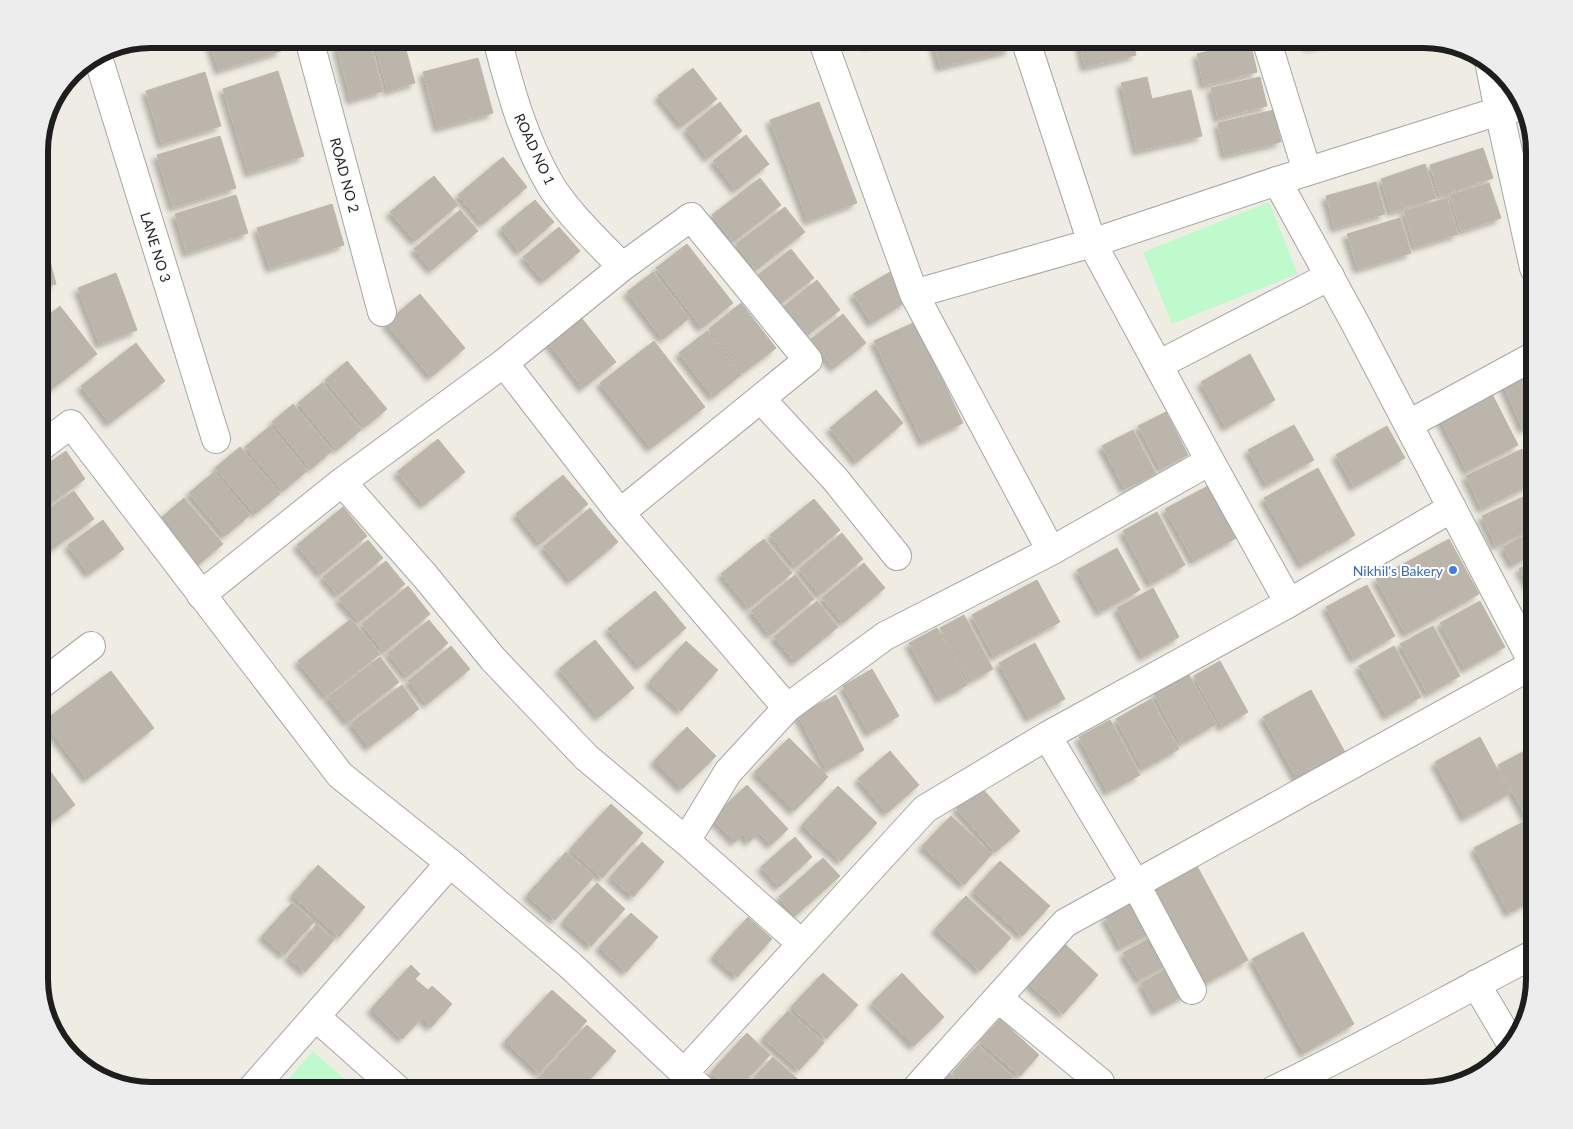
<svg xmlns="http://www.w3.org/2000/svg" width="1573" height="1129" font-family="Lato,sans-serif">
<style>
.park{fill:#bffacd}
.building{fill:#bcb5ac;stroke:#c1b5a5;filter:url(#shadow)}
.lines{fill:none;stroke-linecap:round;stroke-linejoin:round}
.minor-casing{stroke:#a5a5a5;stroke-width:30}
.tertiary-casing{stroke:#a5a5a5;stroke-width:30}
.minor{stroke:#fff;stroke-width:28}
.tertiary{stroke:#fff;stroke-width:28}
.shop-dot{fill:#3f7fe0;stroke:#fff;stroke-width:2}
.labels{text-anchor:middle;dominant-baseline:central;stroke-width:4;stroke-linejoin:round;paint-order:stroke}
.street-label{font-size:14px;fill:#1e1e1e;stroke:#fff}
.shop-label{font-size:14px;fill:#366cbe;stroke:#fff;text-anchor:end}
.rim{fill:none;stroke:#1e1e1e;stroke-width:6}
</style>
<defs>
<filter id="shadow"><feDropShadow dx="-4.5" dy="4.5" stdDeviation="2.5" flood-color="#0004"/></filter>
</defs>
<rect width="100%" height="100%" fill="#efede3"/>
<path class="park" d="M1269 202 1298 274 1172 324 1143 252Z
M313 1051 357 1090H279Z"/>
<path class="building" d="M209 39H277L281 51 219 70Z
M365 39H369L383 91 351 100 337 46Z
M374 39H403L415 83 388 91Z
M865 39H883L867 45Z
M933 39H1008L1010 50 940 67Z
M1079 39H1132L1136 55 1085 67Z
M1307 39H1345L1309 47Z
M1250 41 1257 72 1204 85 1197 54Z
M478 58 493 113 438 128 423 72Z
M693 68 717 99 682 126 658 96Z
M278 71 304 156 249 173 223 89Z
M205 72 221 126 162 144 146 91Z
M1147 77 1152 99 1191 90 1202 136 1137 151 1121 83Z
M1260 77 1267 106 1218 118 1211 88Z
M720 102 742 131 708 158 686 129Z
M819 102 857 203 808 221 770 120Z
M1274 110 1281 142 1225 155 1218 123Z
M746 135 769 164 736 190 713 161Z
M220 136 236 188 173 207 157 155Z
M1483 148 1493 178 1440 196 1430 165Z
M503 157 527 187 483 224 458 195Z
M1425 164 1436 198 1391 212 1381 179Z
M434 176 458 205 415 241 390 212Z
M760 178 781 205 733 242 712 215Z
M1376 182 1385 214 1335 228 1326 196Z
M1489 183 1501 218 1461 231 1450 195Z
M236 195 248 233 187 253 175 214Z
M1447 198 1458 234 1415 247 1404 211Z
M535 200 554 222 520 252 501 228Z
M332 204 344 245 270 268 257 228Z
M785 207 805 232 756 270 736 244Z
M460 210 478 231 432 270 414 249Z
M1400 218 1411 253 1358 269 1347 234Z
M559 227 580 251 544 281 523 257Z
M44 239 56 284 39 288V241Z
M687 244 733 303 702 328 656 268Z
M791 249 814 278 780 304 758 275Z
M653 272 689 318 663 339 627 292Z
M890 272 907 301 872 323 853 294Z
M116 273 137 330 100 344 78 288Z
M817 280 840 310 806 336 783 307Z
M420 294 465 348 431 377 386 323Z
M741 303 776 348 743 373 709 329Z
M60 306 97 354 39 399V323Z
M843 314 866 343 834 368 811 339Z
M580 316 616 362 583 388 548 342Z
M915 322 963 423 923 442 874 341Z
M707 331 741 375 713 397 679 353Z
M654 341 705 407 651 448 600 383Z
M136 343 165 381 110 423 81 386Z
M1250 354 1275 400 1226 427 1201 382Z
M347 361 387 409 365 427 325 380Z
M1534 365V425L1523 429 1501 379Z
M322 383 361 430 337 450 298 403Z
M1489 388 1518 445 1467 471 1438 414Z
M876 390 903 423 857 462 830 428Z
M293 404 332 451 311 469 272 422Z
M1166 412 1188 455 1161 469 1138 426Z
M1294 425 1314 460 1267 485 1248 450Z
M270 426 307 471 283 491 245 447Z
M1387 426 1405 458 1354 487 1336 455Z
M1133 430 1156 474 1125 489 1102 446Z
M438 439 465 472 424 505 397 472Z
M240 447 280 494 255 514 215 468Z
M1522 449 1534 474V483L1482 509 1466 476Z
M66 451 85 479 39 512V470Z
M1318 468 1355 535 1302 565 1264 498Z
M214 472 250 515 225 536 189 493Z
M563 475 588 504 540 544 516 514Z
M1208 486 1236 538 1194 561 1165 509Z
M74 491 94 519 51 550 39 533V516Z
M1534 492V528L1496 546 1482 516Z
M184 498 223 544 198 565 160 519Z
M814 499 840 530 796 567 770 535Z
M343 507 367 536 321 574 297 545Z
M590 508 618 542 571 581 543 547Z
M1157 512 1185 565 1151 584 1123 531Z
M103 520 124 549 89 574 68 545Z
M1534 531V553L1513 565 1503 547Z
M842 533 863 559 820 595 799 569Z
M764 539 792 573 749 608 721 574Z
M1449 539 1479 594 1406 634 1376 579Z
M368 540 383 558 338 595 323 577Z
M1117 548 1140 590 1100 612 1077 570Z
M1534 560V594L1519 569Z
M386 561 405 584 359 622 339 599Z
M864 563 885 588 843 623 822 598Z
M795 575 814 599 770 635 751 611Z
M1037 580 1060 622 994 657 972 615Z
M1367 585 1395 636 1354 659 1326 607Z
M408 586 430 614 384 652 362 624Z
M1153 588 1179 637 1143 657 1117 608Z
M655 591 686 628 640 667 608 629Z
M817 601 838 627 795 662 774 637Z
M1480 601 1505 647 1465 669 1440 623Z
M964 615 993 669 969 682 940 628Z
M351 619 380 654 326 696 298 661Z
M429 620 448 643 407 677 388 653Z
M1433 626 1460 676 1428 694 1400 644Z
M937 628 967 685 940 699 909 643Z
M595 640 634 688 599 717 559 669Z
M686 641 718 670 681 711 649 682Z
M1035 643 1065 699 1029 718 999 663Z
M451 646 470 669 427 704 408 681Z
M1394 646 1421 697 1387 716 1359 666Z
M380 657 399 682 348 722 328 697Z
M1220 661 1248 712 1222 727 1194 676Z
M872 669 899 716 869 733 843 686Z
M111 671 154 728 87 779 44 721Z
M1189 675 1216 724 1181 744 1154 694Z
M402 685 419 709 369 747 351 723Z
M1311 690 1346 754 1298 780 1263 717Z
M836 695 864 750 827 770 798 715Z
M1151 699 1179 749 1143 769 1116 719Z
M1110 720 1140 775 1108 792 1079 737Z
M687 727 716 756 682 789 654 761Z
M1480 737 1510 793 1465 818 1435 762Z
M789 738 828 777 794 811 755 772Z
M1534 746V816L1528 820 1498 765Z
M890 751 919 785 887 813 858 779Z
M39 756 75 805 39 831Z
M747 785 788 829 771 845 759 832 749 842 743 834 735 842 712 818Z
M838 786 877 823 841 861 802 825Z
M981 787 1020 831 995 852 956 808Z
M611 804 643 833 602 878 570 849Z
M951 816 992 854 964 885 922 846Z
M1523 822 1534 843V899L1509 913 1474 848Z
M795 837 812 857 779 887 761 867Z
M642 842 664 862 633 897 610 877Z
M566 852 594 877 555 920 527 895Z
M823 858 840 876 795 916 779 897Z
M1000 861 1050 906 1022 936 973 891Z
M318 865 365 907 339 937 292 895Z
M1197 866 1248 960 1204 984 1153 890Z
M597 883 625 909 591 946 563 921Z
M966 896 1011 938 980 971 935 929Z
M1139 899 1156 930 1121 948 1105 917Z
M292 903 314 922 284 955 262 936Z
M631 913 658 937 626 972 599 947Z
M748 917 772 939 737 977 713 956Z
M317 924 334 940 305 972 288 957Z
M1303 932 1354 1024 1304 1053 1252 959Z
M1157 934 1173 962 1139 980 1123 953Z
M1064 943 1098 975 1063 1014 1028 983Z
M411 965 420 974 415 979 428 990 432 986 452 1004 431 1027 422 1018 402 1039 371 1009Z
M1174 965 1189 993 1156 1011 1141 983Z
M823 973 858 1005 826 1039 791 1007Z
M902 973 944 1017 914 1046 872 1003Z
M552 990 587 1021 539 1073 505 1041Z
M788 1011 824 1043 799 1070 763 1038Z
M1000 1019 1039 1055 1020 1076 980 1041Z
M587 1025 616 1051 580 1090H556L540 1076Z
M747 1033 770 1055 737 1090H732L711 1072Z
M978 1045 1013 1077 1001 1090H973L953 1072Z
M773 1057 802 1083 795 1090H743Z
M949 1073 968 1090H933Z"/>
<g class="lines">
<defs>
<path id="minor" d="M309 39 382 312
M497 39C510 89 524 141 551 186 570 216 598 241 622 267
M822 39 914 294 1051 551
M1025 39 1092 243 1210 461 1289 603
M1266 39 1307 171
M97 54 216 439
M1524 106 1499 111 1534 268
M914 294 1092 243 1277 181
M504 363 620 513 787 708
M1158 365 1330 276
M761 399 835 479 897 556
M1409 424 1534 356
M39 448 71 424 340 775 450 863 571 966 702 1090
M342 482 425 576 493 659 586 757 686 841 802 944
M201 595 342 482 504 363 622 267 691 217 808 360 620 513
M39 686 91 646
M1047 736 1135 883 1192 990
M686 841 728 772 787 708 885 636 1051 551 1210 461
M1476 984 1512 1045
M998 998 1100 1082
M316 1017 398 1090
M683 1074 925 809 1047 736 1289 603 1452 508
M251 1090 450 863
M915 1090 1065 923 1534 664
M1274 1090C1362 1048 1447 999 1534 954"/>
<path id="tertiary" d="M1489 61 1499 111 1277 181 1354 321 1534 665"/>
</defs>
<use href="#minor" class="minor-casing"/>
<use href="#tertiary" class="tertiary-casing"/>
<use href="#minor" class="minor"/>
<use href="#tertiary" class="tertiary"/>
</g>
<circle class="shop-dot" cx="1453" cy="570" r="5"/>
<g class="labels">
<g class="street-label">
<text transform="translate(535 149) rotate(65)">ROAD NO 1</text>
<text transform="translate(345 175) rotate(75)">ROAD NO 2</text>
<text transform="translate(156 247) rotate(73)">LANE NO 3</text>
</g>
<g class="shop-label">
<text x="1443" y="570">Nikhil's Bakery</text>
</g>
</g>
<path d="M0 0H1573V1129H0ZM151 48H1423A103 103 0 0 1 1526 151V979A103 103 0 0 1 1423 1082H151A103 103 0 0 1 48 979V151A103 103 0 0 1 151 48Z" fill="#ededed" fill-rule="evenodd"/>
<path class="rim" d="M151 48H1423A103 103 0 0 1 1526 151V979A103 103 0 0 1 1423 1082H151A103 103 0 0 1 48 979V151A103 103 0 0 1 151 48Z"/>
</svg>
